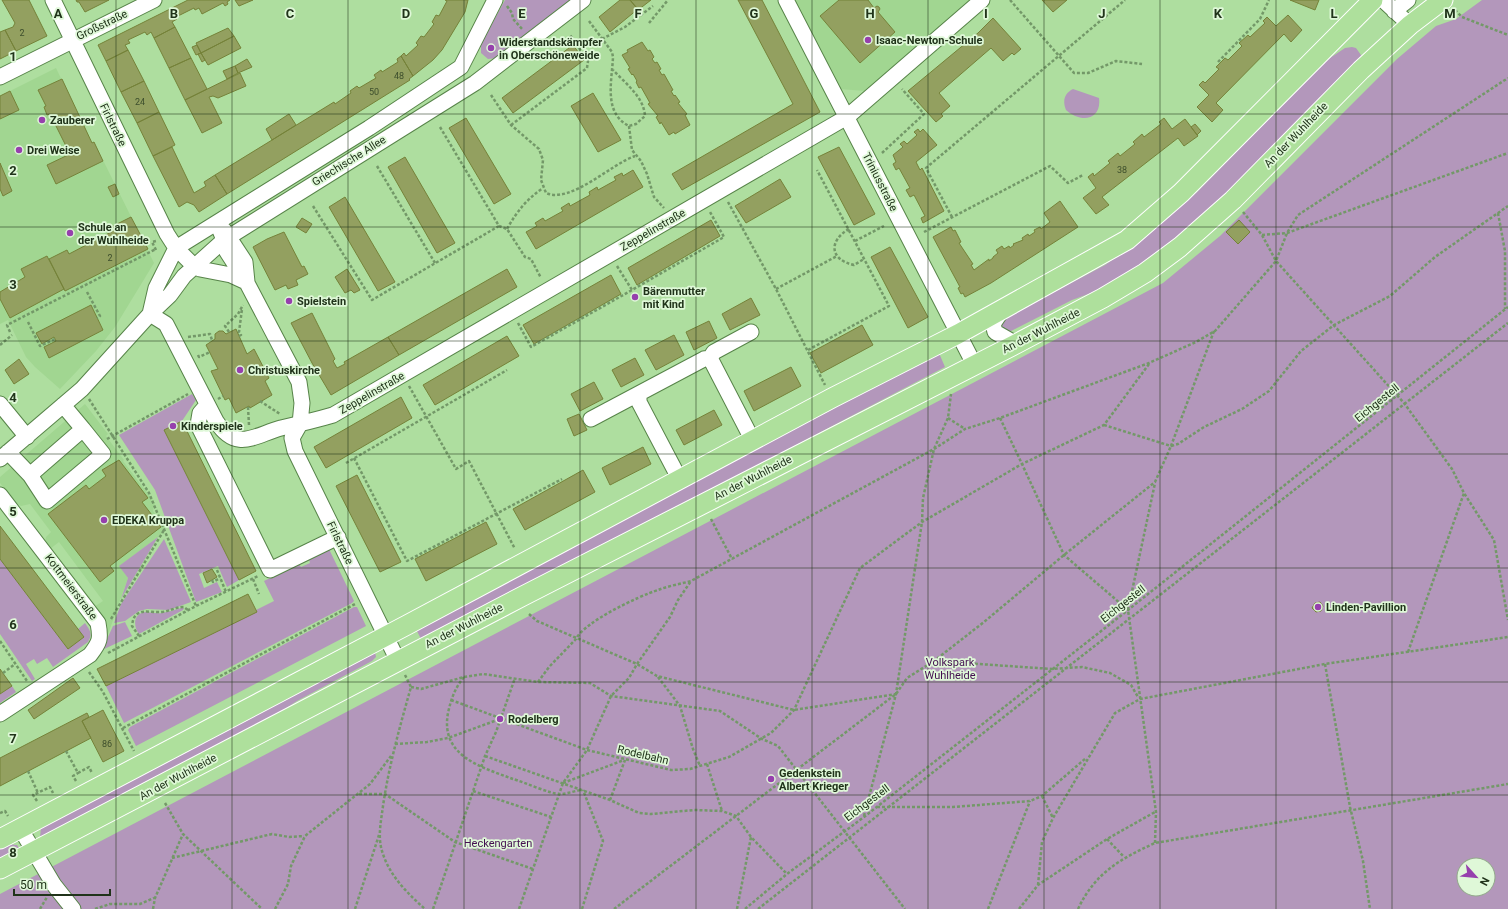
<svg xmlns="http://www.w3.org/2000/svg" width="1508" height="909" font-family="Roboto,sans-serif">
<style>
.built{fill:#a1d691}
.green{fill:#b397bb;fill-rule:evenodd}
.building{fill:#93a060;stroke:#758239}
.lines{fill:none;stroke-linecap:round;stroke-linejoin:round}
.minor-casing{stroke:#578449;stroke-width:17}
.major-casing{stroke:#fff;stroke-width:21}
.path{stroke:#739868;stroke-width:2.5;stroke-dasharray:3 2;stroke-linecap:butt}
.minor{stroke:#fff;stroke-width:15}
.major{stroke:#aee09c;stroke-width:19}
.grid{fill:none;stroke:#20331a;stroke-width:1;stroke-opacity:0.55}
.poi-dot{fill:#9640ad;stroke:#dff8d8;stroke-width:1.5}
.labels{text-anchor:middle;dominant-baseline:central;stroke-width:3.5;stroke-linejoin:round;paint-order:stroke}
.number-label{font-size:9px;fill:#3d4e2c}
.street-label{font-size:11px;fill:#20331a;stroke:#dff8d8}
.poi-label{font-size:11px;font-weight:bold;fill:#20331a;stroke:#dff8d8;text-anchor:start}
.park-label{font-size:11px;fill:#430e50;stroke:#dff8d8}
.grid-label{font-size:13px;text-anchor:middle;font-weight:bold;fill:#20331a;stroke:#dff8d8;stroke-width:3.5;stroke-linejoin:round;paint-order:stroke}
</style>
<rect width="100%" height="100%" fill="#aede9f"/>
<path class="built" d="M794 0H970L865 91 840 89Z
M56 68 92 143 94 142 154 263 115 327 96 351 60 389 35 367 26 357 8 320 0 324V96Z
M85 404 108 434 106 436 124 460 123 461 155 503 153 511 164 526 163 533 120 566 128 578 106 640 94 607 103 601 59 542 50 549 45 542 46 537 51 532 30 504 21 506 17 504 0 483V477Z"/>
<path class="green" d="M505 0H573L497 58 488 59 481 53V44Z
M1482 0H1508V909H0V894L1163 283 1220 236 1397 59 1436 26 1456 19ZM1464 865H1488V889H1464Z
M1352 47 1356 48 1361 55 1360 59 1273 150 1175 244 1110 286 1072 300 1007 333 1003 331 1000 324 1005 318 1105 265 1148 235 1197 192 1327 60 1345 48Z
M1073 89 1099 98C1102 121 1080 123 1066 110 1062 100 1065 93 1073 89Z
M939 353 945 367 422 641 416 629Z
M192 394 196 400 182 421 164 430 239 580 227 587 218 566 199 574 204 588 217 582 222 592 196 602 155 490 119 435Z
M158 537 121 599 128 578 119 566Z
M164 539 191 602 169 610 147 609 139 611 125 621 114 623 121 604Z
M329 549 354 601 352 603 124 723 106 686 274 601 264 581 299 564 301 567 310 563 309 559Z
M0 559 68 649 84 637 78 629 85 623C90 630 93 634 88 642L53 667 47 658 37 664 34 659 26 664 35 679 32 681 0 634Z
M354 607H357L366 626 136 746 128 730 130 727Z
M181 608H184L183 610 139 634C133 626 133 613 146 612 151 612 156 614 162 613 168 612 174 610 181 608Z
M125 622 132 636 102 650 113 626Z
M375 652 376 657 372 661 297 701 277 714 40 838 41 827Z
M12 686 16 692 0 703V694Z
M7 844 17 845 19 848 18 853 0 864V847Z"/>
<path class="building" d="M2 0H29L47 36 16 51 5 30 13 27 15 23Z
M76 0H109L85 12 79 2H77Z
M188 0H230L227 2 228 4 225 6 223 3 202 14 199 8 195 10 194 8 176 17 177 19 172 22 175 27 154 38 151 32 147 35 145 32 128 40 130 43 125 45 128 50 106 61 98 45Z
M235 0H253L239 6Z
M445 0H468L465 12 442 50 433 60 413 76 401 56 404 53 406 56 418 45 416 43 421 36 424 37 434 24 432 22 436 15 439 16 447 1Z
M620 0H630L638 9 610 32 599 17Z
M630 0H651L638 10Z
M738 0H762L820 112 682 190 672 174 793 104Z
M839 0H868L874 8 877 6 879 7 880 9 878 12 895 32 860 63 820 16Z
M1042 0H1067L1053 12Z
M1290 0H1319L1315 10Z
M1288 15 1302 30 1291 42 1284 34 1216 103 1223 110 1212 122 1197 107 1209 95 1199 85 1203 81 1205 83 1219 69 1216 67 1225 58 1228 60 1242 46 1239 43 1248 35 1250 37 1265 23 1263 21 1267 17 1276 26Z
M993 18 1021 49 1014 55 1012 53 1003 61 991 48 939 93 950 106 941 114 943 116 936 122 908 91 978 33Z
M175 27 191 58 169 68 154 38Z
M228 28 234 36 201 53 196 43Z
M5 30 16 51 0 59V32Z
M234 36 241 48 208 65 201 53Z
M642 42 648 51 650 50 654 57 652 59 655 63 657 62 661 69 659 70 662 75 664 74 673 90 671 91 674 96 675 95 680 102 678 103 687 114 685 115 690 125 675 134 674 132 669 135 661 122 660 124 656 117 658 116 648 104 650 103 641 87 639 88 636 82 637 81 633 74 632 75 628 69 630 68 622 55 628 52 627 50Z
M197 45 201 53 196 55 192 47Z
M573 45 584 60 513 113 502 98Z
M128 50 144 81 121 92 106 61Z
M201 53 205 60 202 62 198 54Z
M401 56 413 76 409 79 410 80 227 194 215 175 334 102 335 104 351 93 350 91 357 86 359 88 376 78 374 75 381 70 382 72 398 62 397 59Z
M191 58 207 89 185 100 169 68Z
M247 59 252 67 238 73 235 66Z
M235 66 238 73 227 79 223 71Z
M240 73 246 86 218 98 213 96 209 97 222 123 202 133 185 100Z
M62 79 92 143 94 142 103 161 56 184 47 165 68 155 64 147 66 146 50 114 47 115 44 107 46 106 38 90Z
M144 81 159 112 137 123 121 92Z
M10 91 19 110 0 119V96Z
M593 93 621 140 598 152 571 106Z
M159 112 175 145 153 156 137 123Z
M289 114 296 125 272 140 266 129Z
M466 118 511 194 494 204 449 128Z
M1164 118 1172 129 1185 119 1198 136 1184 146 1178 138 1102 197 1109 205 1096 214 1083 198 1096 188 1088 177 1093 173 1094 176 1110 163 1108 161 1118 153 1120 156 1135 144 1133 142 1142 134 1144 137 1161 124 1159 122Z
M1195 124 1201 131 1197 135 1191 127Z
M918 129 920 132 923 129 937 145 916 162 920 170 922 168 944 211 923 223 921 218 925 216 914 195 910 197 906 190 910 188 899 168 896 170 893 164 896 162 893 155 903 147 900 144 904 141 907 144 917 135 914 132Z
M172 147 194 193 206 186 204 182 215 175 227 194 199 212 194 205 187 202 179 207 153 156Z
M839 147 875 214 854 225 818 157Z
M405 157 455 243 437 253 388 167Z
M0 163 12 191 3 196 0 189Z
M633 170 643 187 536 249 526 232 537 226 535 223 543 218 545 221 563 211 561 208 569 203 570 206 590 195 589 192 597 187 598 190 616 180 614 177 622 173 623 176Z
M780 179 791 197 746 223 735 206Z
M115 184 119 194 113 197 108 187Z
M345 197 395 282 378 291 329 207Z
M1060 201 1078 227 991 283 965 297 963 293 961 294 958 288 960 287 933 237 951 227 953 231 955 230 961 242 959 243 973 264 971 265 974 270 989 259V261L993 258V257L998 253 996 250 1002 246 1004 249 1009 246 1010 248 1014 245 1013 244 1023 240 1022 238 1028 234 1029 236 1035 232 1034 230 1040 227 1041 229 1050 222 1044 213Z
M131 217 148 249 65 291 49 259 67 250 69 254 115 230 113 226Z
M302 218 312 224 306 233 296 227Z
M711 220 720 236 637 285 628 268Z
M1239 220 1250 232 1238 244 1226 232Z
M284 232 302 267 304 266 308 274 296 280 298 285 288 289 286 285 275 290 253 247 267 239Z
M890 247 928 317 908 328 871 257Z
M47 256 64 289 10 318 0 299V292L25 277 21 269Z
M347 269 360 290 354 293 351 290 345 293 335 277Z
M507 269 517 287 399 355 388 337Z
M611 275 621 294 534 344 523 325Z
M751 298 760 315 730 330 722 314Z
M91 305 103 330 49 358 44 347 56 341 54 337 42 344 36 333Z
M312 313 335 359 333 361 337 368 345 364 344 362 388 337 399 355 331 395 312 363 291 323Z
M709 321 717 338 694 350 686 332Z
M862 325 873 345 821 373 810 353Z
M236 329 247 354 254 349 269 378 265 381 272 395 250 408 249 406 236 413 229 398 225 400 211 371 218 369 206 345 215 339V334L219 331H223L226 334Z
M674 335 684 355 656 370 645 350Z
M507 336 519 356 435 405 423 385Z
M635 358 644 375 621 387 612 370Z
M19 359 29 374 14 384 5 370Z
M791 367 801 386 754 411 744 391Z
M594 382 603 399 580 411 571 394Z
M401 397 412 418 326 468 314 447Z
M714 410 722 425 684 445 676 430Z
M579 414 587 430 574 436 567 419Z
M182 421 256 571 239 580 164 430Z
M643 447 651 464 610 485 602 468Z
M119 460 148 498 142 502 161 527 110 566 114 571 100 582 48 514 86 485 89 489 106 476 102 470Z
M583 470 595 492 525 530 513 509Z
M357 475 401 562 380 572 336 486Z
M486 522 497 544 426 581 415 559Z
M0 526 84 637 68 649 0 559Z
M212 569 217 577 207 583 203 573Z
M248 594 257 612 106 686 97 669Z
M1320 602 1323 606 1321 611 1316 612 1312 608 1315 603Z
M0 669 12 686 0 694Z
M73 678 80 688 34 719 28 710Z
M103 710 124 751 103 762 82 721Z
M87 713 89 717 82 721 91 738 0 786V758Z"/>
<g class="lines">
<defs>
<path id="minor" d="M53 0 167 234 176 248 194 266 200 269 231 275 244 281
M786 0 974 364
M1383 0 1410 25
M1394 11 1408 0
M0 77 154 0
M217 223 224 240 227 252 247 283 299 382 302 403 300 424 292 438 295 451 398 661
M224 230 245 262 247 282
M1003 309 993 324 995 332 1016 344
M150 314 166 324 216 421C236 453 255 435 281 428 299 424 316 420 333 415L847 117 982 0
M150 314 156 288 176 248 369 128 461 67 495 0
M710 358 753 441
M639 394V402L680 480
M0 404 27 437
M207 405 200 413 198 425 270 570 338 537
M591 419 704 359 710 358 714 352 751 332
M8 452 30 475 83 429 63 405
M0 459 82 389 150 314 170 295 184 276 224 240 475 83 583 0
M30 475 47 501 103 454 83 429
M0 495 98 623C101 639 100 642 90 655L0 714
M20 828 54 885 73 909"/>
<path id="major" d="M0 839 407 625 832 398 958 334 1127 240 1181 193 1373 0
M0 869 523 596 1016 344 1103 298 1145 273 1180 247 1233 200 1361 70 1410 25 1443 0"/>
</defs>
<use href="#minor" class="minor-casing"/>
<use href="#major" class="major-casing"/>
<path class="path" d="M1010 0 1074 73H1088L1116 61 1142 64
M507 6 512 13 513 19 523 30
M1455 10 1462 17 1508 35
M589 21 612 52 613 57C612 81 603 113 629 126L636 124 645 116C644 97 625 83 613 70
M649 23 668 0
M602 39 625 27 653 6
M1218 62 1260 19 1269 0
M491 95 511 125 539 149 543 160 541 180 546 193C571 204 611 164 635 156
M511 125 587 68 588 61 570 35
M629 126 632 150 641 161 647 174 654 197 664 208
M440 127 499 226 507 229 525 257 531 259 541 278
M882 153 924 114 902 89
M377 166 435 263
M728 202 776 289 825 385
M313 206 372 300 499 226
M1243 212 1262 235 1276 261 1404 403 1452 469 1464 493 1494 540 1508 620
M1498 213 1505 251V309
M952 217 926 168 1125 0
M507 229C517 211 527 199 543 188
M849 229C828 241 830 260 854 265L864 259
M924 232 1050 166 1068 183 1083 175
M1262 235 1287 233 1508 153
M855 241 884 226
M156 250 152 242 156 241
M617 266 632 290 724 237 710 212
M776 289 837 256
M87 292 100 316 97 318
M28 322 40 346 55 339
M518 323 531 347 632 290
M10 332 7 325 156 249
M229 332 225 326 238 314 243 305
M239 336 241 335 239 332 242 309
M188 337 210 334 212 340
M0 345 12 335
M808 350 889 306 817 170
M198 355 199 357 210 352
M267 374 277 369
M409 386 456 469 469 461 515 549
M89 399 149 493 196 606
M218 399 223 396
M260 401 280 414
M248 407 249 425
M948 418 965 429
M1000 418 1022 464 1064 555 1128 610
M1104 425 1171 446 1214 331
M107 439 188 394
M354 458 407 561 562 479
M346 463 507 370
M711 519 732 559
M217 570 226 592
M253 579 259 594
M212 580 213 582 220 578
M529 614 537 621 637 664 657 676 794 710 896 694
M111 619 164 530
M139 636 132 626C134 606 148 613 162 612 170 611 176 607 184 607L188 610
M0 641 27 681
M1408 652 1464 493
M108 653 196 606 258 576
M935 661 1052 669 1082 667 1110 673 1131 685 1138 697
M1325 664 1350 807 1363 861 1370 909
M89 672 103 692 134 751
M3 673 15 664
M405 675 411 687C400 726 389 765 383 806 381 822 377 838 383 854 390 876 408 894 425 909
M464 677C455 688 451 699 448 713 440 756 481 767 513 779 524 782 550 794 560 794 567 794 574 791 581 790
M658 677 680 706 693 749 700 766
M538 682 549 667 576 639C584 622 639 596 658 590 668 586 680 584 691 581L934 449 965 429 1000 418 1149 363 1196 342 1215 331 1276 261 1287 233 1298 215 1508 78
M411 687 421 689 464 677 483 674 538 682 590 683 611 696 720 711 762 739 778 746 905 909
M451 700 587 750 671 770 690 769 729 757 771 733 794 710 860 568 922 522 1022 464 1104 425 1149 364
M123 728 355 604
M395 744 427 742 448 738 500 719
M66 751 78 773 89 767 92 773
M485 756 610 800 639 813 651 814 694 810 722 811 736 816 751 837 787 874
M707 764 722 811
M28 771 38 793
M76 781 73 776 78 773
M563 783 624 760
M473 791 551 817
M359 794H385L455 842 533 869
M1042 796 1053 818
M610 800 625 760
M37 801 33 795 50 787 53 793
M165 803 183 834 262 909
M877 807H953L1030 801 1042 796 1086 758
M0 813 5 811 8 816
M864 816 896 694 922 522 923 498 934 449 948 418 951 394
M1107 839 1124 857
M1155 843 1156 812 1128 610 1155 483
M172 858 272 834 289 837 304 836
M1038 885 1042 842 1053 818 1115 713 1140 699 1325 664 1508 637
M40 909 47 897
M95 909 110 904H140L154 898
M153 909 155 898 183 834
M275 909 288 884 291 866 305 836 370 784 391 756
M355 909 379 835
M433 909 485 756 496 732 515 678
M519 909 563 783 587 750 611 696 629 678 637 664 670 617 678 600 691 581
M582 909 603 841 583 790
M614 909 896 694 907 678 934 661 984 622 1064 555 1155 482 1171 446 1178 444 1204 427 1242 409 1269 391 1301 351 1334 325 1390 296 1435 257 1508 206
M737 909 751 837
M745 909 787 874 864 817 1128 610 1508 307
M758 909 1508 323
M988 909 1030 801
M1019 909 1038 885 1107 839 1155 812
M1078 909C1095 873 1120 859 1155 843L1508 784"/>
<use href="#minor" class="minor"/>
<use href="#major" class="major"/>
</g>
<path class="grid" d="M116 0V909M232 0V909M348 0V909M464 0V909M580 0V909M696 0V909M812 0V909M928 0V909M1044 0V909M1160 0V909M1276 0V909M1392 0V909M0 114H1508M0 227H1508M0 341H1508M0 454H1508M0 568H1508M0 682H1508M0 795H1508"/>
<g class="poi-dot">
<circle cx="868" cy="40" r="4"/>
<circle cx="491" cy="48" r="4"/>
<circle cx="42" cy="120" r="4"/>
<circle cx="19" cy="150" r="4"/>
<circle cx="70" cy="233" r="4"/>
<circle cx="635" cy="297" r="4"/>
<circle cx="289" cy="301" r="4"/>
<circle cx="240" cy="370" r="4"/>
<circle cx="173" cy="426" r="4"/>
<circle cx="104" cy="520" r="4"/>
<circle cx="1318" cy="607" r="4"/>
<circle cx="500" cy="719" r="4"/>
<circle cx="771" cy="779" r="4"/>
</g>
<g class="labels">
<g class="number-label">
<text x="22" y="33">2</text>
<text x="399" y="76">48</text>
<text x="374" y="92">50</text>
<text x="140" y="102">24</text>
<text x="1122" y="170">38</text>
<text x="110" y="258">2</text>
<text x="107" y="744">86</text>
</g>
<g class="street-label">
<text transform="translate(102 25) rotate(-26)">Großstraße</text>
<text transform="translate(113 125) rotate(64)">Firlstraße</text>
<text transform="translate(1296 135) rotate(-46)">An der Wuhlheide</text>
<text transform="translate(349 161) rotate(-32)">Griechische Allee</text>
<text transform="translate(880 182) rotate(63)">Triniusstraße</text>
<text transform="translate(653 230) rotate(-30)">Zeppelinstraße</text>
<text transform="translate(1041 331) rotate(-27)">An der Wuhlheide</text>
<text transform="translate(372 393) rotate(-30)">Zeppelinstraße</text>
<text transform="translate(1377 403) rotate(-39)">Eichgestell</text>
<text transform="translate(753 478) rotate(-27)">An der Wuhlheide</text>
<text transform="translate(340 543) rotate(64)">Firlstraße</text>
<text transform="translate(71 587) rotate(53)">Kottmeierstraße</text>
<text transform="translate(1123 604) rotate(-38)">Eichgestell</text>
<text transform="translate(464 626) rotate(-27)">An der Wuhlheide</text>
<text transform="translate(643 755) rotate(13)">Rodelbahn</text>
<text transform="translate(178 777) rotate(-28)">An der Wuhlheide</text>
<text transform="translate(867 803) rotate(-37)">Eichgestell</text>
</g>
<g class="poi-label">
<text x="876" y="40">Isaac-Newton-Schule</text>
<text x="499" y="42">Widerstandskämpfer<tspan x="499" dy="13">in Oberschöneweide</tspan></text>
<text x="50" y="120">Zauberer</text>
<text x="27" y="150">Drei Weise</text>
<text x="78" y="227">Schule an<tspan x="78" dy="13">der Wuhlheide</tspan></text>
<text x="643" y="291">Bärenmutter<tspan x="643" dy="13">mit Kind</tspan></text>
<text x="297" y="301">Spielstein</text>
<text x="248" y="370">Christuskirche</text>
<text x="181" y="426">Kinderspiele</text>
<text x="112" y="520">EDEKA Kruppa</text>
<text x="1326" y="607">Linden-Pavillion</text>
<text x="508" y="719">Rodelberg</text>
<text x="779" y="773">Gedenkstein<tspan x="779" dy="13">Albert Krieger</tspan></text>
</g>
<g class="park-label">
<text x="950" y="662">Volkspark<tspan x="950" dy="13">Wuhlheide</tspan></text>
<text x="498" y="843">Heckengarten</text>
</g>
</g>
<g class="grid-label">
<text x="58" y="18">A</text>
<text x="174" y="18">B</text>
<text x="290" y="18">C</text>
<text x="406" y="18">D</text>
<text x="522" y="18">E</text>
<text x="638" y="18">F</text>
<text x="754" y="18">G</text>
<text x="870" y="18">H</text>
<text x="986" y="18">I</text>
<text x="1102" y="18">J</text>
<text x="1218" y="18">K</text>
<text x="1334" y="18">L</text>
<text x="1450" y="18">M</text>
<text x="13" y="61">1</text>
<text x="13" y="175">2</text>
<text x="13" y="289">3</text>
<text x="13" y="402">4</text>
<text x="13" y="516">5</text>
<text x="13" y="629">6</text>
<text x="13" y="743">7</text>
<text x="13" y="857">8</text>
</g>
<g transform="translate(1476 877) rotate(117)"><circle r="19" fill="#dff8d8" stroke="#93a98c"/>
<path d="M0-3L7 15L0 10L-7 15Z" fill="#9640ad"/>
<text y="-6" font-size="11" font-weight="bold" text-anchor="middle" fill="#20331a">N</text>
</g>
<path d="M14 889v6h96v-6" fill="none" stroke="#20331a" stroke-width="2"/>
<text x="20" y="889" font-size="12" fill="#20331a" stroke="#dff8d8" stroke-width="3" paint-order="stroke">50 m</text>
</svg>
